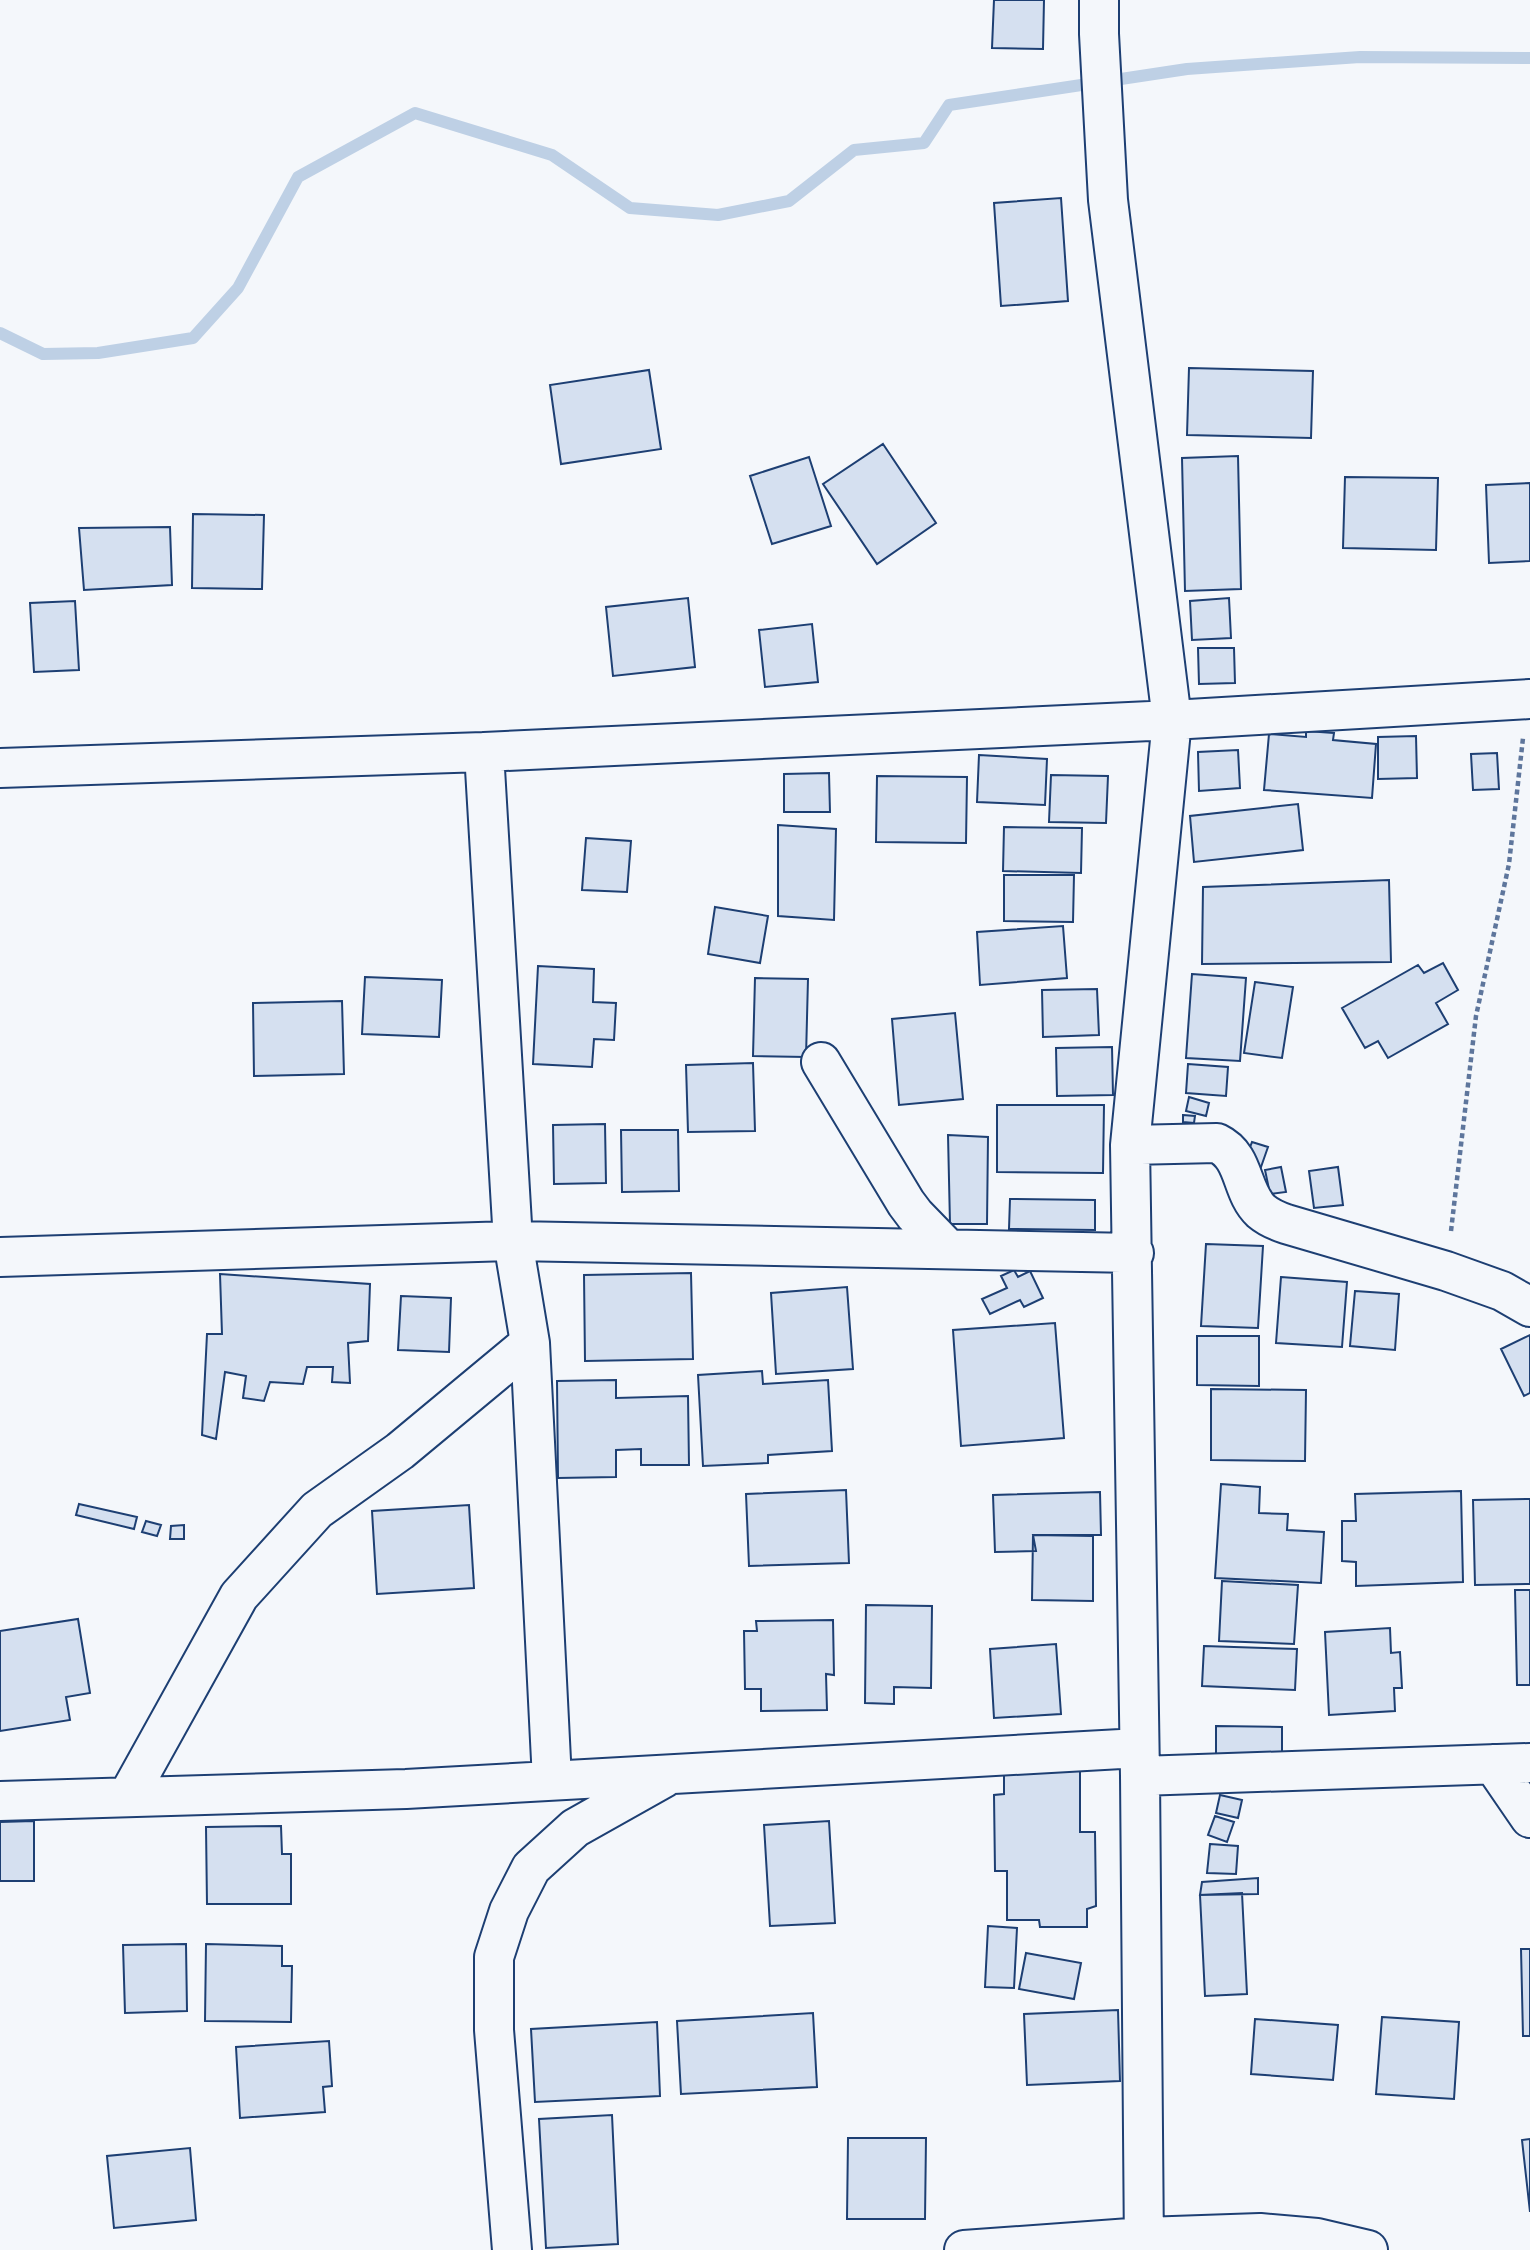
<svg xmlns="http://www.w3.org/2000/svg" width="1530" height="2250" font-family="'Work Sans',sans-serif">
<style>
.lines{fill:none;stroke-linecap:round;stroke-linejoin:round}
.stream{stroke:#bed0e5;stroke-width:12}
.building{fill:#d5e0f0;stroke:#1d3f73;stroke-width:2}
.minor-casing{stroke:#1d3f73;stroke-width:42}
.path{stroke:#5e769c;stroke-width:4.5;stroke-dasharray:5 3.5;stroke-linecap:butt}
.minor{stroke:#f4f7fb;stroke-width:38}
</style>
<rect width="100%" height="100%" fill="#f4f7fb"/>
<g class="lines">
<path class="stream" d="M0 333 43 354 98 353 193 338 238 288 298 177 415 113 552 155 630 208 718 215 789 201 854 150 924 143 949 105 1187 69 1360 57 1530 58"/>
</g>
<path class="building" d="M994 0H1044L1043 49 992 48Z
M1061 198 1068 301 1001 306 994 203Z
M1189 368 1313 371 1311 438 1187 435Z
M649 370 661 449 561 464 550 385Z
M883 444 936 523 877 564 823 484Z
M1238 456 1241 589 1185 591 1182 458Z
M809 457 831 526 772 544 750 476Z
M1345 477 1438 478 1436 550 1343 548Z
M1530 483V561L1489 563 1486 485Z
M193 514 264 515 262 589 192 588Z
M170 527 172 585 84 590 79 528Z
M688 598 695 667 613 676 606 607Z
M1229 598 1231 638 1192 640 1190 601Z
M75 601 79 670 34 672 30 603Z
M812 624 818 682 765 687 759 630Z
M1198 648H1234L1235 683 1199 684Z
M1306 731 1334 733 1333 740 1376 744 1372 798 1264 790 1269 734 1306 737Z
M1416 736 1417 778 1378 779V737Z
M1238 750 1240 788 1199 791 1198 752Z
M1497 753 1499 789 1473 790 1471 754Z
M979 755 1047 759 1045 805 977 802Z
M829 773 830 812H784V774Z
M1051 775 1108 776 1106 823 1049 822Z
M877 776 967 777 966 843 876 842Z
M1298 804 1303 850 1194 862 1190 816Z
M778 825 836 829 834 920 778 916Z
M1004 827 1082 828 1081 873 1003 871Z
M586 838 631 841 627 892 582 890Z
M1004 875H1074L1073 922 1004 921Z
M1389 880 1391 962 1202 964 1203 887Z
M715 907 768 916 760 963 708 954Z
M1063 926 1067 978 980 985 977 932Z
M1443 963 1458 990 1436 1003 1448 1024 1388 1058 1378 1041 1365 1048 1342 1008 1418 965 1424 973Z
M538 966 594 969 593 1002 616 1003 614 1040 594 1039 592 1067 533 1064Z
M1192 974 1246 978 1240 1061 1186 1058Z
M365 977 442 980 439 1037 362 1034Z
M755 978 808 979 806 1057 753 1056Z
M1255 982 1293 987 1282 1058 1244 1053Z
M1097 989 1099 1035 1043 1037 1042 990Z
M342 1001 344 1074 254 1076 253 1003Z
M955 1013 963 1099 899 1105 892 1019Z
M1112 1047 1113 1095 1057 1096 1056 1048Z
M753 1063 755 1131 688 1132 686 1065Z
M1188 1064 1228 1067 1226 1096 1186 1093Z
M1189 1097 1209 1103 1206 1116 1186 1111Z
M997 1105H1104L1103 1173 997 1172Z
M1183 1115 1195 1116 1194 1123 1183 1122Z
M605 1124 606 1183 554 1184 553 1125Z
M621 1130H678L679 1191 622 1192Z
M948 1135 988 1137 987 1224H950Z
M1252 1142 1268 1147 1261 1167 1245 1161Z
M1281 1167 1286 1192 1270 1194 1265 1170Z
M1338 1167 1343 1205 1314 1208 1309 1171Z
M1010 1199 1095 1200V1230L1009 1229Z
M1206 1244 1263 1246 1258 1328 1201 1326Z
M1014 1270 1018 1277 1030 1271 1043 1298 1024 1307 1020 1300 990 1314 982 1299 1007 1288 1001 1276Z
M691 1273 693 1359 585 1361 584 1275Z
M220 1274 370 1284 368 1341 348 1343 350 1383 332 1382 333 1367H307L303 1384 270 1382 264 1401 243 1398 246 1376 225 1372 216 1439 202 1435 207 1334H222Z
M1281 1277 1347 1282 1342 1347 1276 1343Z
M847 1287 853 1369 776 1374 771 1293Z
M1355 1291 1399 1294 1395 1350 1350 1346Z
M401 1296 451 1298 449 1352 398 1350Z
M1055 1323 1064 1438 961 1446 953 1330Z
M1530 1335V1393L1524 1396 1501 1349Z
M1197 1336H1259V1386L1197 1385Z
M762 1371 763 1384 828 1380 832 1451 768 1455V1463L703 1466 698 1375Z
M616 1380V1398L688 1396 689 1465H641V1449L616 1450V1477L558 1478 557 1381Z
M1211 1389 1306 1390 1305 1461 1211 1460Z
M1221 1484 1260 1487 1259 1513 1288 1514 1287 1530 1324 1532 1321 1583 1215 1578Z
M846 1490 849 1563 749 1566 746 1494Z
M1461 1491 1463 1582 1356 1586V1562L1342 1561V1521H1356L1355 1494Z
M1100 1492 1101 1535H1033L1036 1551 995 1552 993 1495Z
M1530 1499V1584L1475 1585 1473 1500Z
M79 1504 137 1517 134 1529 76 1515Z
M469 1505 474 1588 377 1594 372 1511Z
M146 1521 161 1525 157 1536 142 1532Z
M184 1525V1539H170L171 1526Z
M1033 1535 1093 1536V1601L1032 1600Z
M1222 1581 1298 1585 1294 1644 1219 1641Z
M1515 1590H1530V1685H1517Z
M866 1605 932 1606 931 1688 894 1687V1704L865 1703Z
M78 1619 90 1693 66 1697 70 1720 0 1731V1631Z
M833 1620 834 1675 826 1674 827 1710 761 1711V1689H745L744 1631H757L756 1621Z
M1390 1628 1391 1653 1400 1652 1402 1688H1394L1395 1711 1329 1715 1325 1632Z
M1056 1644 1061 1714 994 1718 990 1649Z
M1204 1646 1297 1649 1295 1690 1202 1686Z
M1216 1726 1282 1727V1761L1216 1760Z
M1004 1768H1080V1832H1095L1096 1906 1087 1909V1927H1040L1039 1920H1007V1871H995L994 1795 1004 1794Z
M1220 1795 1242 1800 1238 1818 1216 1813Z
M1215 1816 1234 1822 1227 1842 1208 1835Z
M34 1821V1881H0V1822Z
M829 1821 835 1923 770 1926 764 1825Z
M281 1826 282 1854H291V1904H207L206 1827Z
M1210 1844 1238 1846 1236 1874 1207 1873Z
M1258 1878V1894L1200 1895 1202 1882Z
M1242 1893 1247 1994 1205 1996 1200 1895Z
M988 1926 1017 1928 1014 1988 985 1987Z
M186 1944 187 2011 125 2013 123 1945Z
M206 1944 282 1946V1966H292L291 2022 205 2021Z
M1521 1949H1530V2036H1523Z
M1026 1953 1081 1963 1074 1999 1019 1989Z
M1118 2010 1120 2081 1027 2085 1024 2014Z
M813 2013 817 2087 681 2094 677 2021Z
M1382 2017 1459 2022 1454 2099 1376 2094Z
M1255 2019 1338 2025 1333 2080 1251 2074Z
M657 2022 660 2096 535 2102 531 2029Z
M329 2041 332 2086 323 2087 325 2112 240 2118 236 2047Z
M612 2115 618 2244 546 2248 539 2119Z
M848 2138H926L925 2219H847Z
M1530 2139V2212L1522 2140Z
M190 2148 196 2220 114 2228 107 2156Z"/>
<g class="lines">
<defs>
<path id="minor" d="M1099 0V34L1108 200 1172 720 1130 1145 1140 1776 1144 2250
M484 752 513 1241 530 1343 552 1780
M0 768 484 752 1172 720 1530 699
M821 1062 906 1203 915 1215 948 1249
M1130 1145 1217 1143C1246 1157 1240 1191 1261 1211 1268 1217 1277 1221 1286 1224L1446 1271 1502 1291 1530 1307
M0 1257 513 1241 1134 1253
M1493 1764 1530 1818
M1140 1776 1530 1763
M128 1796 239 1596 317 1510 400 1451 530 1343
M0 1801 406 1789 1139 1748
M512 2250 494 2030V1957L509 1911 531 1868 575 1828 664 1778
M964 2250 1144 2237 1260 2233 1317 2238 1368 2250"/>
</defs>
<use href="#minor" class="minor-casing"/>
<path class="path" d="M1451 1231 1476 1016 1509 864 1523 738"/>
<use href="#minor" class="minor"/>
</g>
</svg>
